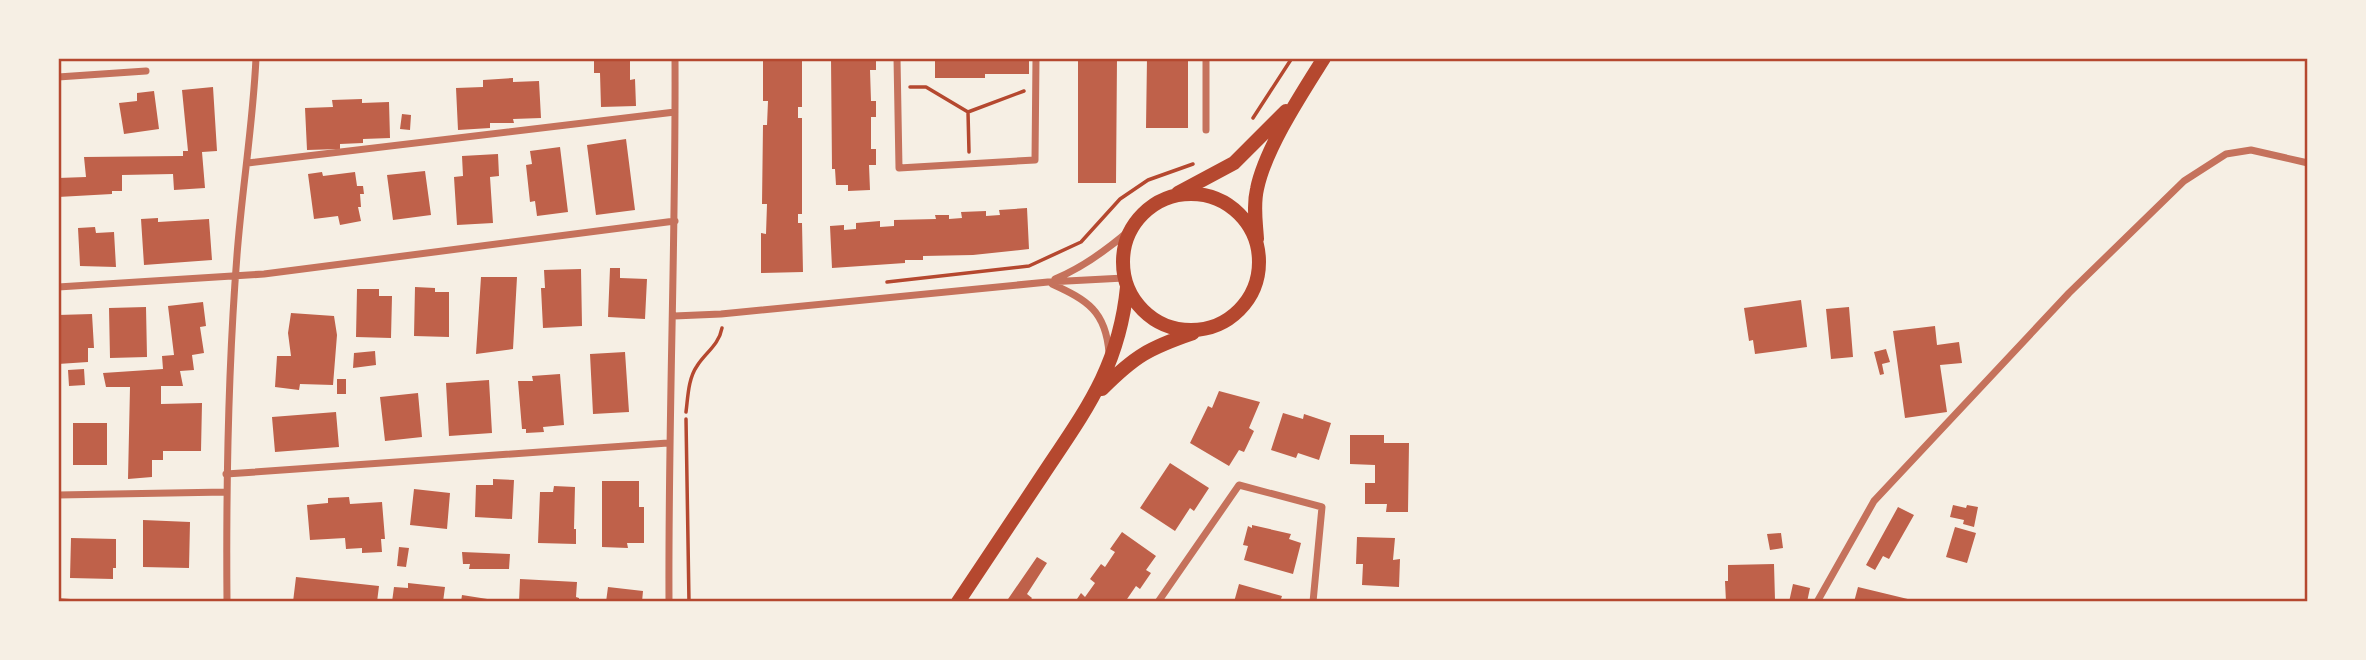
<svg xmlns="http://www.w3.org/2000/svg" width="2366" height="660" font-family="'DM Sans',sans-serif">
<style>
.building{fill:#bf614a}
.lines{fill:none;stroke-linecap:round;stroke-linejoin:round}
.path{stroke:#b5482f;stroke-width:3.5}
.minor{stroke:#c5725c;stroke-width:7}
.secondary{stroke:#b5482f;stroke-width:14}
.neatline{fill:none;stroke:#b5482f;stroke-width:2.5}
</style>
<rect width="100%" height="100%" fill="#f6efe4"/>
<path class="building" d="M594 58H630V80L635 79 636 106 601 107 600 73H594Z
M763 58H802V107H798V118H802V214H798V223H802L803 272 761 273V233L766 234 767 204H762L763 125H767L768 101H763Z
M831 58H876V70H870L871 101H876V117H871V149H876V165H869L870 190 848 191V185H836L835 169H832Z
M935 58H1029V74H985V78H935Z
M1078 58H1117L1116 183H1078Z
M1147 58H1188V128H1146Z
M513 78V82L539 81 541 118 513 119 514 123H490V128L458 130 456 88 483 87V80Z
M213 87 217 151 202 152 205 188 174 190 173 174 122 175V191H112V194L58 197V178L86 177 84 157 183 156V151H188L182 90Z
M154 91 159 129 124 134 119 103 137 101V93Z
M362 99V103L389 102 390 138 363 139V143L340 144V149L307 150 305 108 333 107 332 100Z
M402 114 411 115 410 130 400 129Z
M626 139 635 210 596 215 587 145Z
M560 147 568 212 537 216 535 201 530 202 526 165 532 164 530 151Z
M498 154 499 176 490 177 493 223 457 225 454 177 463 176 462 156Z
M425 171 431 215 393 220 387 175Z
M322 172 323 176 355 172 357 186H363L364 194H360L361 207H358L361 221 340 225 338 216 314 219 308 174Z
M1027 208 1029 249 973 255 923 256V260H905V263L832 268 830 226 844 225V230L856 229V223L880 221V227L894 226V220L936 219 935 215H949V219L962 218 961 212 986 211V216L1000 215 999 210Z
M158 218V222L209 219 212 260 144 265 141 219Z
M95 227 96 233 114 232 116 267 80 266 78 228Z
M610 268H620V278L647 279 645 319 608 317Z
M581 269 582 326 543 328 541 288H545L544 270Z
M481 277H517L513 349 476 354Z
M415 287 435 288V292H449V337L414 336Z
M357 289H379V296H392L391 338 356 337Z
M1801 300 1807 347 1755 354 1753 340 1749 341 1744 308Z
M203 302 206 326 200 327 204 353 192 355 194 370 180 371 183 386H161V404L202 403 201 451H163V460H152V477L128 479 130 387H106L103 373 163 369 162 356 174 355 168 306Z
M146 307 147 357 110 358 109 308Z
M1849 307 1853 357 1831 359 1826 309Z
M291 313 334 316 337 335 333 385 300 384 299 390 275 387 277 356H291L288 333Z
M92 314 94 348H88V362L58 364V350H60L58 315Z
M1935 326 1937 345 1959 342 1962 363 1940 365 1947 412 1905 418 1893 331Z
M1886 349 1890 362 1882 364 1884 374 1880 375 1874 352Z
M375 351 376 365 353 368 354 353Z
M625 352 629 412 593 414 590 354Z
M84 369 85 385 69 386 68 370Z
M560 374 564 425 543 427 544 432 526 433V429H522L518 381H533L532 376Z
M337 379H346V394H337Z
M489 380 492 433 449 436 446 383Z
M1219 391 1260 402 1249 428 1254 431 1244 452 1239 450 1229 466 1190 443 1208 406 1212 408Z
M418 393 422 437 385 441 380 397Z
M336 412 339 447 275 452 272 417Z
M1283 413 1303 419 1304 414 1331 423 1319 460 1298 453 1296 458 1271 450Z
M73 423H107V465H73Z
M1350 435H1384V443H1409L1408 512H1386L1387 504H1365V483H1375V465L1350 464Z
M1170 463 1209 488 1194 511 1190 508 1175 531 1140 508Z
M493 479 514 480 512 519 475 517 476 485H493Z
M602 481H639V507H644V543H627L628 548 602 547Z
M554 486 575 487 574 529H576V544L538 543 540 492H553Z
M414 489 450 493 447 529 410 525Z
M349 497 350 504 382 502 385 539H381L382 552 362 553V548L346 549 345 538 310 540 307 505 328 503V498Z
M1953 505 1966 508 1967 505 1978 507 1974 527 1963 524 1964 520 1950 517Z
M1898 507 1914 515 1889 559 1883 556 1875 570 1866 565Z
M143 520 190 522 189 568 143 567Z
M1252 525 1291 534 1289 539 1301 543 1293 574 1244 560 1248 546 1243 545 1248 526 1252 528Z
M1955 527 1976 533 1967 563 1946 557Z
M1122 532 1156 556 1146 570 1151 573 1140 589 1136 586 1125 602H1075L1081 593 1085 597 1095 583 1090 579 1101 564 1105 567 1115 552 1110 549Z
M1781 533 1783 548 1770 550 1767 534Z
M1357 537 1395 538 1393 560 1400 559 1399 587 1362 585 1363 564H1356Z
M71 538 116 539V568H113V579L70 578Z
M399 547 409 548 406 567 397 566Z
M462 552 510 554 509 569H469L470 564H463Z
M1037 557 1047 563 1027 594 1032 598 1029 602H1006Z
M1774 564 1775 600H1763V602H1726L1725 581H1728V565Z
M296 577 379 586 377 602H293Z
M520 579 577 582 576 597 579 598V602H519Z
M408 583 445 587 443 602H392L394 587 408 588Z
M1239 584 1282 596 1280 602H1234Z
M1793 584 1810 588 1807 602H1789Z
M608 587 643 591 642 602H606Z
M1858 587 1916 601V602H1854Z
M462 595 500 601V602H461Z"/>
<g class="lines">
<path class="path" d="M910 87H926L968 112 1024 91
M968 112 969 152
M1253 118 1292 58
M887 282 1029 266 1081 242 1120 199 1148 180 1193 164
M686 412C688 397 688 379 697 366 705 353 719 345 722 328
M686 419 689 602
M58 600 91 602"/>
<path class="minor" d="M897 58 899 168 1035 160 1036 58
M1206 58V130
M58 77 146 71
M248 163 675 112
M1055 279C1084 267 1107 250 1131 229
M1052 284C1087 300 1106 311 1109 353
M58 287 264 274 675 221
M674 316 721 314 1048 282 1124 278
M226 474 668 443
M58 495 226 492
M227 602C226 487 228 370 237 255 242 189 253 124 256 58
M669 602C668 421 676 239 675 58
M1158 602 1239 485 1322 507 1313 602
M1817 602 1874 501 2069 293 2184 181 2226 154 2251 150 2308 163"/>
<path class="secondary" d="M1178 193 1234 163 1286 111
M1123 262a68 68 0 1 1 136 0a68 68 0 1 1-136 0Z
M1257 239C1256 222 1253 206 1257 189 1265 149 1302 93 1324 58
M1102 389C1135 356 1149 348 1193 333
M958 602C986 560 1014 518 1042 476 1085 411 1119 368 1127 287"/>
</g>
<rect width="2366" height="660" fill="none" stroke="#f6efe4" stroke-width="119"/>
<rect x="60" y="60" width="2246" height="540" class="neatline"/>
</svg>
